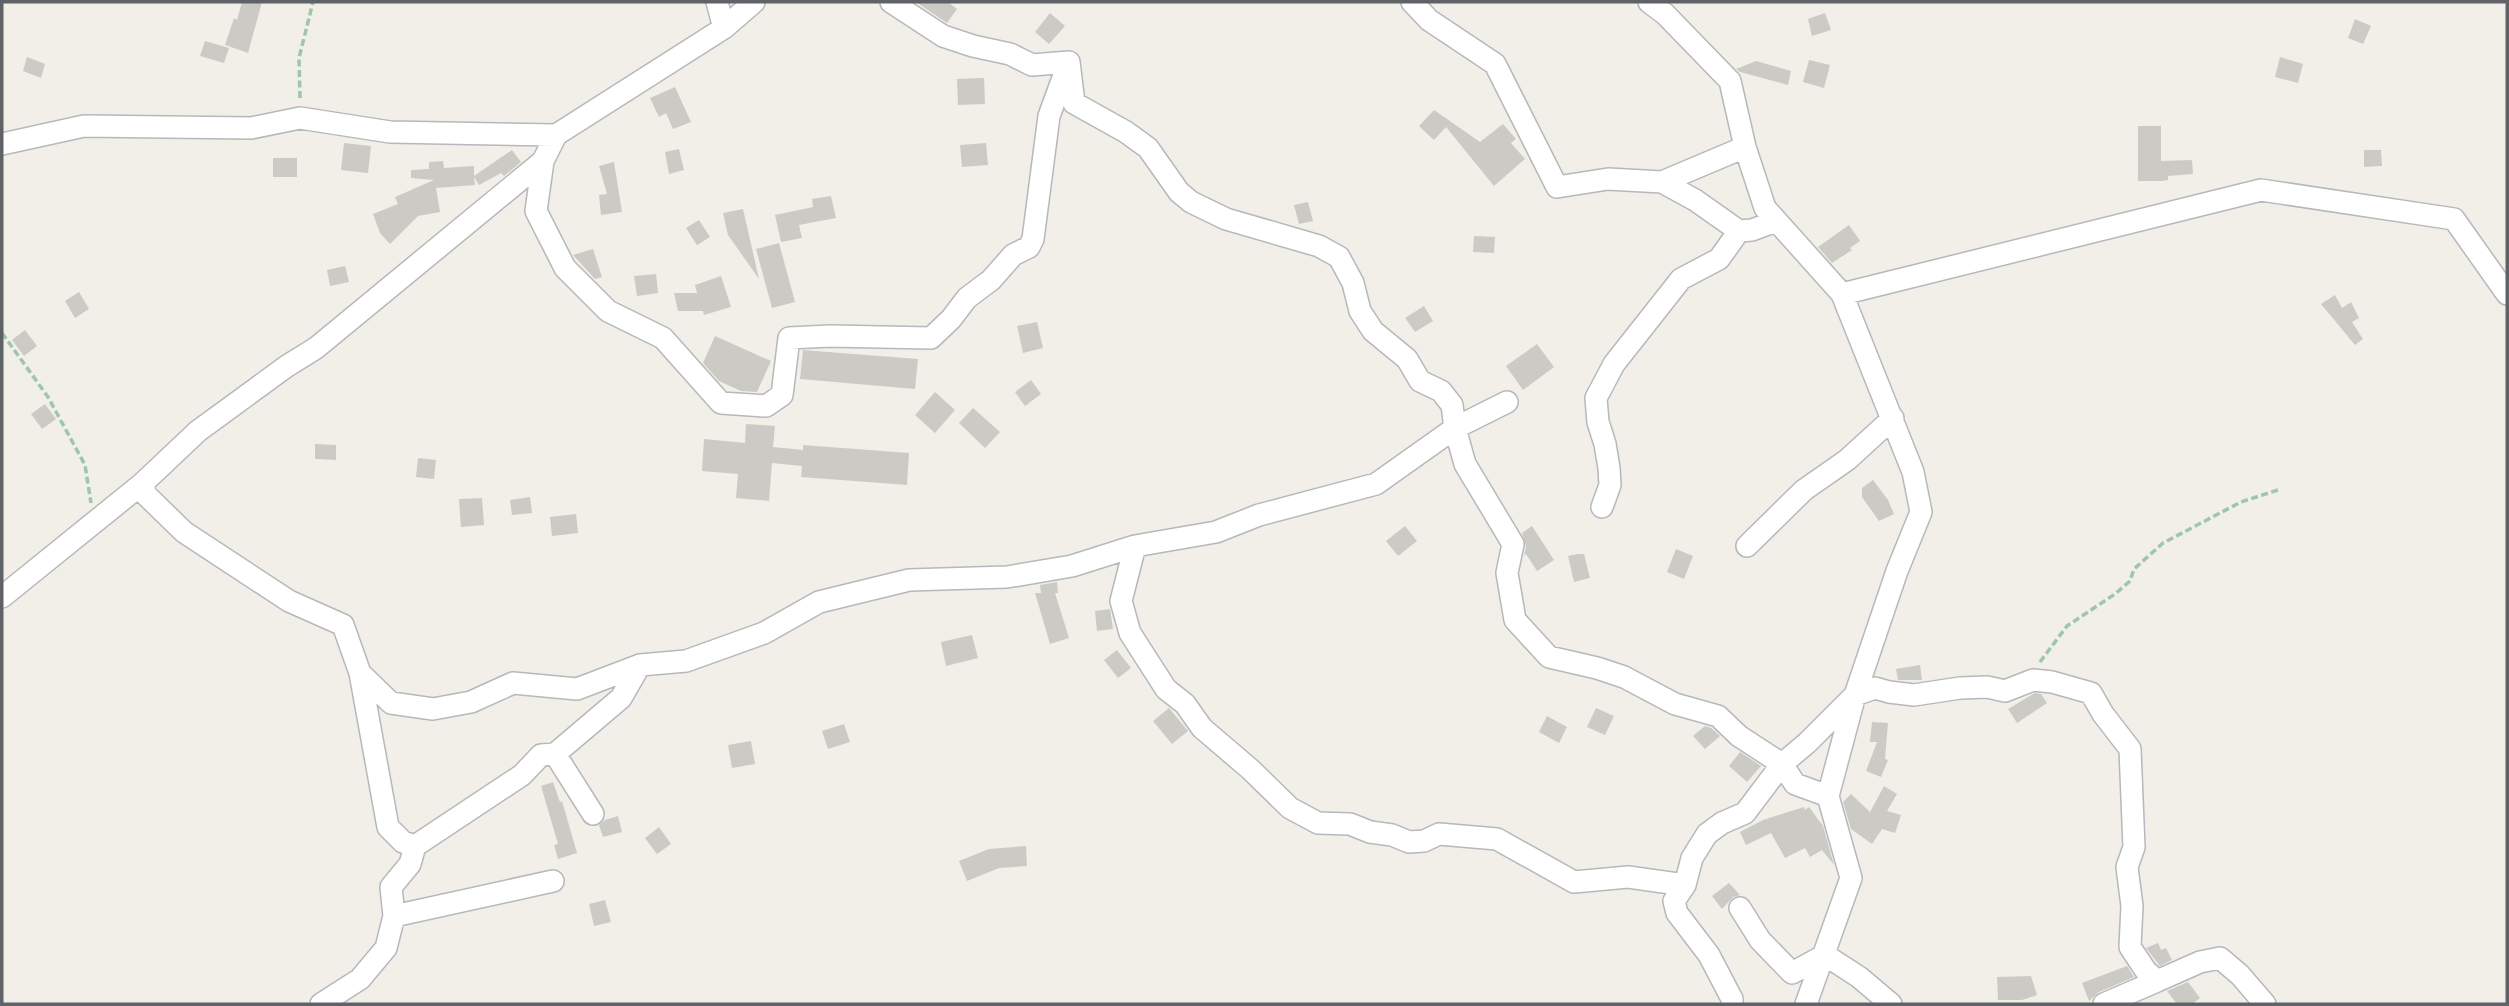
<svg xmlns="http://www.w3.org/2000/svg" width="2509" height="1006" font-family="Inter,sans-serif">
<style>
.building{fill:#cccac5}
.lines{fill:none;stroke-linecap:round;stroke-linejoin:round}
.minor-casing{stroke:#b5b8bc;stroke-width:24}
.path{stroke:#9cc7a9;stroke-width:3.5;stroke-dasharray:7 3.5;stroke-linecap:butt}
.minor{stroke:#fff;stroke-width:21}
</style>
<rect width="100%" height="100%" fill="#f1efe8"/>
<path class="building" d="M242 2H262L248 53 225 45 234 18 237 20Z
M916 2H948L957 9 947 23Z
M1050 13 1065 26 1049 44 1035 32Z
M1825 13 1831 30 1812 36 1808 19Z
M2355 19 2371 26 2363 44 2348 38Z
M205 41 229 48 224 63 200 56Z
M27 57 45 64 41 78 23 71Z
M2280 57 2303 64 2298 83 2275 77Z
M1809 60 1830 65 1824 88 1803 82Z
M1756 61 1791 71 1788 85 1740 72 1736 69Z
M984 78 985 104 958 105 957 79Z
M675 87 691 122 673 129 666 113 659 117 650 98Z
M1434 110 1480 142 1503 124 1516 139 1511 143 1525 159 1494 186 1446 127 1434 140 1419 126Z
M2138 126H2161V161L2192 160 2193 174 2168 176V180L2161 181H2138Z
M344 143 371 146 368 173 341 170Z
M986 143 988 165 962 167 960 145Z
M679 149 684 170 669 174 665 152Z
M512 150 521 162 504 176 501 173 479 185 474 177 475 185 436 188 440 212 418 216 390 244 380 233 373 214 398 204 395 197 434 180 411 178V170L429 169V162L443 161 444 168 474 166V176Z
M2364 150H2381L2382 166 2364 167Z
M273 158H297V177H273Z
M614 162 622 212 601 215 599 195 607 194 599 166Z
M831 196 836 218 799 225 802 238 781 242 775 215 813 207 812 199Z
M1308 202 1313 221 1299 224 1294 205Z
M743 209 759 279 728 235 723 213Z
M699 220 710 237 697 245 686 228Z
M1849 225 1860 241 1850 248 1852 250 1832 263 1818 247Z
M1474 236 1495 237 1494 253 1473 252Z
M779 243 795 302 772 308 756 249Z
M593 249 602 277 595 279 573 255Z
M345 266 349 282 330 286 327 270Z
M656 274 658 293 637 296 634 276Z
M721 276 731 307 704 315 703 311H678L674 293H697L695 285Z
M79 292 89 309 75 318 65 301Z
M2335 295 2342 308 2351 302 2359 318 2352 322 2363 339 2355 345 2321 304Z
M1424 306 1433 321 1415 332 1405 318Z
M1037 322 1043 348 1023 353 1017 326Z
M25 330 37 346 24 356 12 340Z
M715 336 771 361 757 392 741 391 719 381 703 363Z
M1537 344 1554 367 1523 390 1506 366Z
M803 350 918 359 915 389 800 379Z
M1031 380 1041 394 1025 406 1015 392Z
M935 392 955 410 935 433 915 415Z
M45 404 56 419 42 429 31 414Z
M973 408 1000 432 985 448 959 423Z
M746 424 775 426 773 447 803 450V445L909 453 907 485 801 477 802 466 772 463 769 501 736 498 738 474 702 471 704 439 745 443Z
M315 444 336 445V460L315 459Z
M418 458 436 460 434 479 416 477Z
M1873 480 1888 500 1894 514 1879 521 1862 497V488Z
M530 497 532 513 512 515 510 500Z
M482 498 484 525 461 527 459 499Z
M576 514 578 533 552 536 550 517Z
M1405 526 1417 541 1398 556 1386 541Z
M1532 526 1554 560 1537 571 1526 554 1524 556 1526 546 1522 533Z
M1676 549 1693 556 1684 579 1667 572Z
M1578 554H1584L1590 578 1574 582 1568 556Z
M1057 582 1058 593H1055L1069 638 1050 644 1035 593H1041L1040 585Z
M1110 609 1113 629 1097 631 1095 611Z
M972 635 978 658 946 666 941 642Z
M1117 650 1131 668 1118 678 1104 660Z
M1920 665 1922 680H1898L1896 669Z
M2035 693 2041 694 2047 703 2017 723 2008 709Z
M1169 708 1188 731 1172 744 1153 721Z
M1596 708 1614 716 1605 735 1587 727Z
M1547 716 1567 727 1559 743 1539 732Z
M1872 722 1888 723 1885 759 1888 760 1881 777 1866 771 1877 742H1870Z
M844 724 850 742 828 749 822 731Z
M1705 726 1711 728 1720 736 1705 749 1693 736Z
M751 741 755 764 732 768 728 745Z
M1740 752 1761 766 1747 782 1729 766Z
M553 782 560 802 562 801 577 853 558 859 554 845 558 844 541 786Z
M1884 786 1897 794 1887 811 1901 815 1895 833 1882 829 1872 844 1851 829 1843 802 1851 794 1870 812Z
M1804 807 1805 810 1809 807 1823 826 1834 865 1822 850 1810 857 1805 848 1785 858 1771 833 1746 845 1740 832 1763 820Z
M618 816 622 832 603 837 599 825 605 820Z
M659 827 671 844 657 854 645 838Z
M1026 846 1027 866 999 868 967 881 959 861 989 849Z
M1729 883 1740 895 1733 897 1722 909 1712 896Z
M605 900 611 922 594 926 589 904Z
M2158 943 2161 950 2166 948 2172 960 2160 966 2146 948Z
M2127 966 2134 977 2099 992 2089 1001 2082 983Z
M2031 976 2037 995 2022 1000H1998L1997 977Z
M2188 982 2200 998 2192 1004H2177L2167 991Z"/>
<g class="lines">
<defs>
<path id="minor" d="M717 2 724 28
M1412 2 1429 20 1495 64 1557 187 1608 179 1662 182 1745 147
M1649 2 1665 14 1730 81 1745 147 1765 208 1842 294 1913 472 1921 512 1897 571 1855 695 1828 796 1851 878 1806 1004
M2 144 84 126 251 128 300 118 390 132 556 135
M543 161 536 211 565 268 608 311 663 338 721 403 766 406 782 395 789 338 830 336 931 338 951 319 967 298 991 280 1013 255 1029 247 1033 239 1049 116 1067 67
M1662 182 1695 200 1739 231 1752 230 1776 221
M1842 294 2261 190 2454 219 2507 294
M1507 402 1455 428 1465 464 1513 544 1507 573 1515 620 1549 657 1597 668 1624 677 1675 704 1718 716 1739 736 1782 764 1795 784 1828 796
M143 483 145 494 184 532 289 601 343 625 360 673 391 703 433 709 471 702 513 683 577 689 640 665
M1602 507 1610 485 1609 468 1605 444 1598 422 1596 398 1614 364 1681 279 1719 259 1739 231
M1135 546 1121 601 1130 633 1166 689 1185 704 1202 728 1250 769 1290 808 1318 823 1350 824 1370 832 1392 835 1409 842 1424 841 1439 834 1497 839 1574 882 1628 877 1685 885 1692 858 1707 834 1722 823 1745 813 1782 764 1807 743 1855 695 1875 688 1889 692 1914 695 1960 688 1987 687 2005 691 2033 680 2052 682 2091 693 2103 714 2130 749 2134 847 2127 867 2132 906 2130 947 2146 971 2157 981 2200 962 2220 958 2240 975 2265 1004
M1747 546 1804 490 1847 460 1893 418
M2 597 143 483 198 431 287 366 316 348 543 161 556 135 724 28 754 2
M360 673 388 827 403 842 415 846
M593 814 555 754 621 698 640 665 686 661 764 633 819 602 909 580 1007 577 1072 566 1135 546 1216 532 1259 515 1376 484 1455 428 1452 405 1441 391 1420 381 1407 359 1373 331 1360 311 1353 283 1339 257 1319 246 1226 219 1191 202 1179 192 1148 148 1126 132 1074 103 1069 62 1032 65 1010 54 973 46 943 36 891 2
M553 881 394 916 391 887 410 864 415 846 522 775 541 755 555 754
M1685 885 1674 901 1677 913 1709 955 1732 999V1004
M1740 908 1760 940 1792 973 1825 955 1859 977 1891 1004
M321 1004 360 979 386 948 394 916
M2104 1004 2157 981"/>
</defs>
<use href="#minor" class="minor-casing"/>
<path class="path" d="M300 98 299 58 313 2
M2 333 48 397 85 465 91 503
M2040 662 2067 626 2115 594 2130 581 2134 569 2163 543 2241 502 2281 489"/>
<use href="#minor" class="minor"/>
</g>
<rect width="2509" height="1006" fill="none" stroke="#5f6368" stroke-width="7"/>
</svg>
